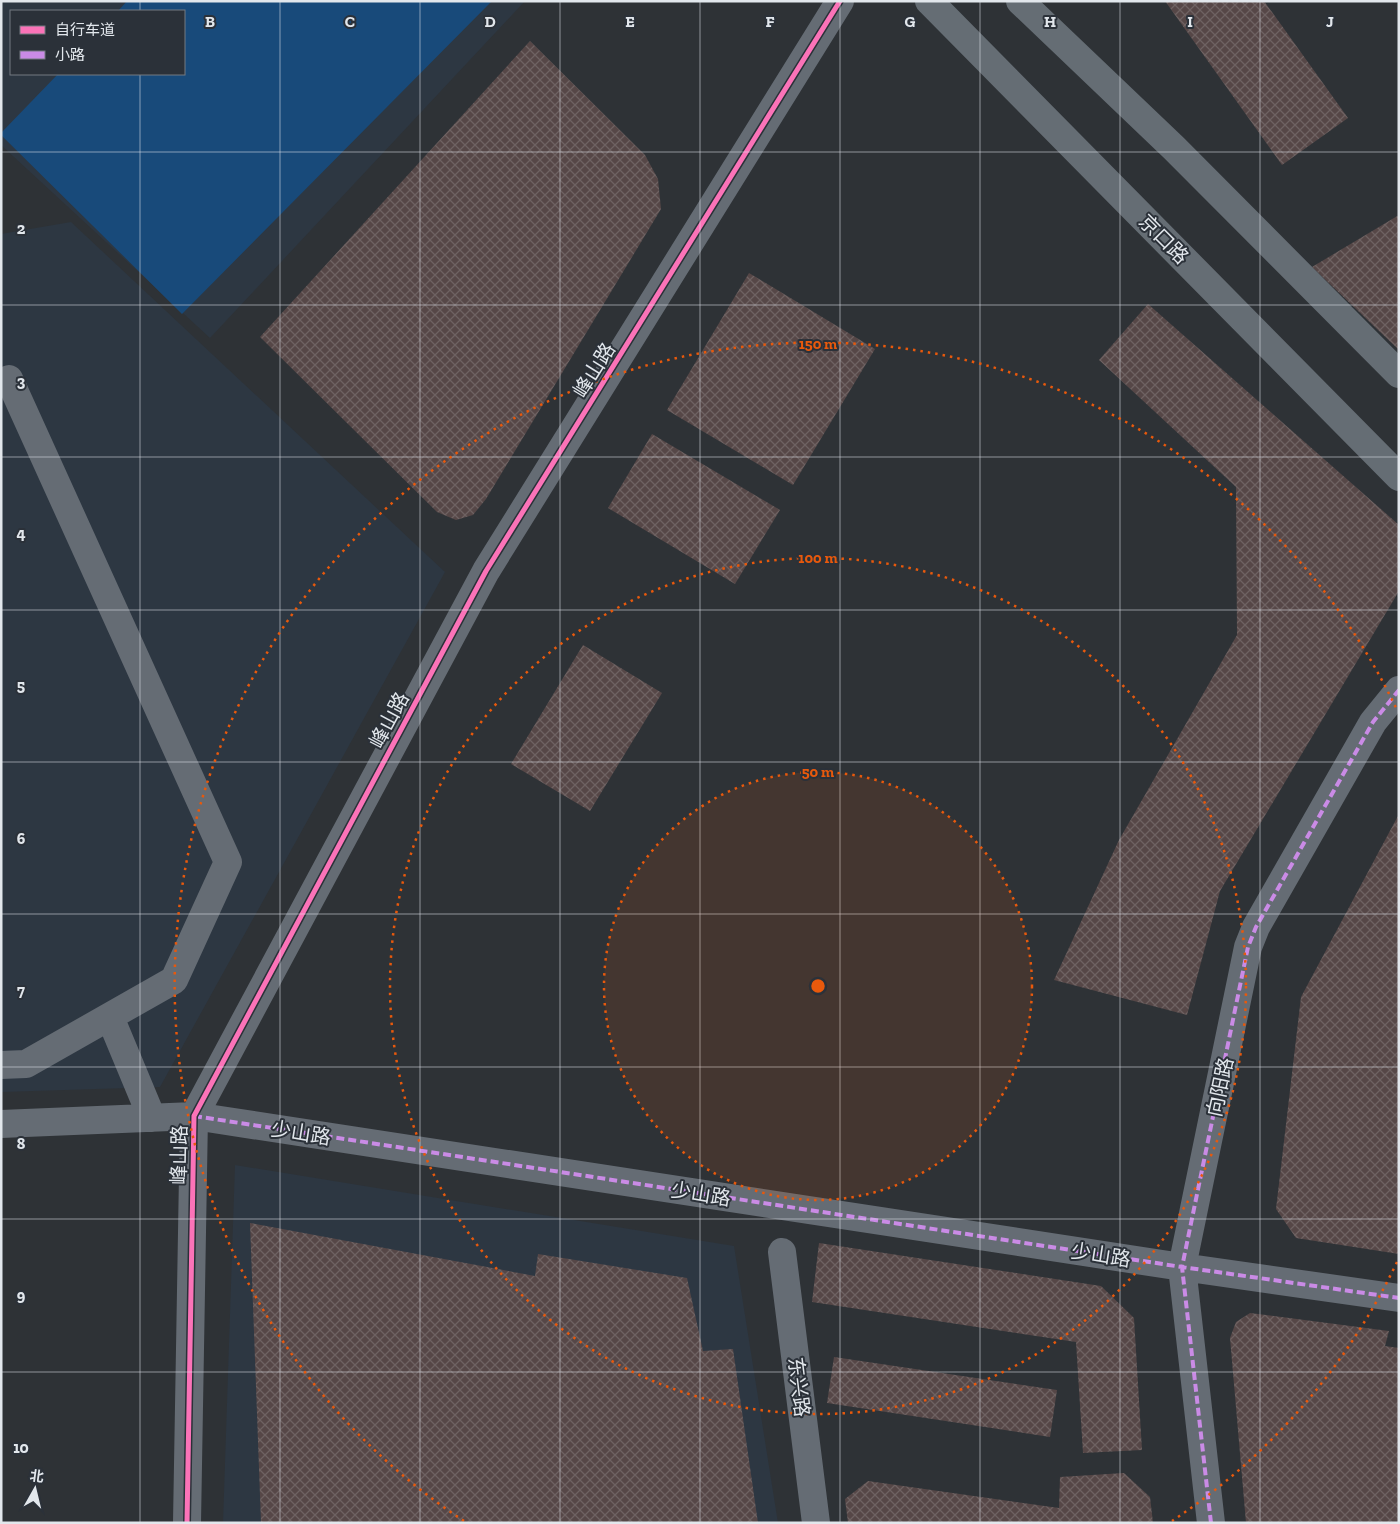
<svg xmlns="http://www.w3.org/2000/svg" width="1400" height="1524" font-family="'Zilla Slab','Noto Sans SC',serif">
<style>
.built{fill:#2d3742;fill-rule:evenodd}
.park{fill:#184a7a}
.building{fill:url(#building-cross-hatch)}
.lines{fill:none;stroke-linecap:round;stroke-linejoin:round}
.minor{stroke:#656c74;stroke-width:28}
.major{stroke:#656d74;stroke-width:28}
.quiet{stroke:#ca8be6;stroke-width:4;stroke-dasharray:8 4;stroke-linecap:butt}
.cycleway-casing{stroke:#2b3139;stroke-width:8}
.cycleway{stroke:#fb73b8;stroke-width:5}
.grid{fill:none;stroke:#e2e7ec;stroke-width:1;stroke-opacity:0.55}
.ring{fill:none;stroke:#e8590c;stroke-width:2.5;stroke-dasharray:2.5 5}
.labels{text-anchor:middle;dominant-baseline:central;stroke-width:4;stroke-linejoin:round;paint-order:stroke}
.street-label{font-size:20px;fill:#e2e7ec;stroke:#2b3139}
.grid-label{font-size:16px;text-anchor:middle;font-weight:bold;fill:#e2e7ec;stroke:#2b3139;stroke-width:4;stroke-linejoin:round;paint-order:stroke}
.centre{fill:#e8590c;stroke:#2b3139;stroke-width:2.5}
.ring-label{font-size:15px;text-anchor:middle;font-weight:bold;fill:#e8590c;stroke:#2b3139;stroke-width:4;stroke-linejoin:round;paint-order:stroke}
</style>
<defs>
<pattern id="building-cross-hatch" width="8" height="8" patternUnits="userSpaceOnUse" patternTransform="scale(1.25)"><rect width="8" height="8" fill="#564747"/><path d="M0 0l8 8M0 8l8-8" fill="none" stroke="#6e6262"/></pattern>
</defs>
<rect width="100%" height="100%" fill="#2e3236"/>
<path class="built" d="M1 1H525L210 338 1 145ZM11 11H184V74H11Z
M71 222 445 572 160 1087 1 1092V234Z
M235 1165 734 1246 778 1523H223Z"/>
<path class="park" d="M127 1H492L182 314 1 135V133L58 74H184V11H118Z"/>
<path class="building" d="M1165 1H1264L1348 118 1282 165Z
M530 41 645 155 658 179 661 209 486 499 473 515 456 520 437 512 260 337Z
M1399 215V350L1312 267Z
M749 273 875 349 793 485 667 410Z
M1148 304 1399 525V591L1220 891 1187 1015 1054 980 1119 840 1237 635 1236 487 1099 360Z
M652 434 780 510 735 584 608 508Z
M583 645 662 693 590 811 511 764Z
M1399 814V1254L1296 1238 1276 1209 1301 997Z
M250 1223 535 1276 538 1254 687 1278 703 1351 733 1349 758 1523H261Z
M819 1243 1101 1286 1134 1318 1142 1450 1083 1453 1076 1342 812 1302Z
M1250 1313 1389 1331 1385 1346 1399 1348V1523H1246L1230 1338 1236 1322Z
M834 1357 1057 1390 1050 1437 827 1403Z
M1124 1473 1150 1497 1153 1523H848L845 1499 868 1481 1059 1508 1060 1477Z"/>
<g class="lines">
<path class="minor" d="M1 383 9 379 228 862 174 980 26 1064 1 1065
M110 1017 152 1118
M1 1124 194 1116 1182 1267 1399 1298
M782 1252 816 1523
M187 1523 194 1116 486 571 840 1
M1211 1523 1182 1267 1248 947 1256 927 1373 722 1399 690"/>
<path class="major" d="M929 1 1399 477
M1020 1 1174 148 1399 374"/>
<path class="quiet" d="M194 1116 1182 1267 1399 1298
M1211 1523 1182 1267 1248 947 1256 927 1373 722 1399 690"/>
<defs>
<path id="cycleway" d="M187 1523 194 1116 486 571 840 1"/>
</defs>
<use href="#cycleway" class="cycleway-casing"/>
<use href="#cycleway" class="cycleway"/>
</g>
<path class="grid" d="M140 1V11M280 1V1523M420 1V1523M560 1V1523M700 1V1523M840 1V1523M980 1V1523M1120 1V1523M1260 1V1523M140 74V1523M1 152H1399M1 305H1399M1 457H1399M1 610H1399M1 762H1399M1 914H1399M1 1067H1399M1 1219H1399M1 1372H1399"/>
<circle cx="818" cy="986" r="214" fill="#e8590c" fill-opacity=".12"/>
<g class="ring">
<circle cx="818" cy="986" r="214"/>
<circle cx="818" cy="986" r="428"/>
<path d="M1397 1262A642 642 0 0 1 1172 1521M464 1521A642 642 0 1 1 1397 710"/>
</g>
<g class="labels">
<g class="street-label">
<text transform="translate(1164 239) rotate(45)">京口路</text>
<text transform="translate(594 370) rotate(-58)">峰山路</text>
<text transform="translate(389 720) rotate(-62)">峰山路</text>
<text transform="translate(1220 1087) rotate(-78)">向阳路</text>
<text transform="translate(301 1133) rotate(9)">少山路</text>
<text transform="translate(179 1155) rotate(-89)">峰山路</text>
<text transform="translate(701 1194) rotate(9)">少山路</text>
<text transform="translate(1101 1255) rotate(9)">少山路</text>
<text transform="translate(799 1387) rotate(83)">东兴路</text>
</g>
</g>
<g class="grid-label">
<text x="210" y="27">B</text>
<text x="350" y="27">C</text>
<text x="490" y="27">D</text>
<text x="630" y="27">E</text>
<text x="770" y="27">F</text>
<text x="910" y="27">G</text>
<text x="1050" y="27">H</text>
<text x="1190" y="27">I</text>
<text x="1330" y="27">J</text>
<text x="21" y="234">2</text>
<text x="21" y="387">3</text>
<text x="21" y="539">4</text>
<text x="21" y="691">5</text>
<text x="21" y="844">6</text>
<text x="21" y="996">7</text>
<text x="21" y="1149">8</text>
<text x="21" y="1301">9</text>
<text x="21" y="1453">10</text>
</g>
<circle cx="818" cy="986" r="8" class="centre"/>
<g class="ring-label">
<text x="818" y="349">150 m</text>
<text x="818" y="563">100 m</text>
<text x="818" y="777">50 m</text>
</g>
<rect width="1400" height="1524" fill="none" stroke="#e2e7ec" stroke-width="5"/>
<rect x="10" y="10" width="175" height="65" fill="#2b3139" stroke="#747a81"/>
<rect x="20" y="26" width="25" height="8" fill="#fb73b8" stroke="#747a81"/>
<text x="55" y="35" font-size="15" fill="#e2e7ec">自行车道</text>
<rect x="20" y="51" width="25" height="8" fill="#ca8be6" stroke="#747a81"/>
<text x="55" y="60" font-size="15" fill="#e2e7ec">小路</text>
<g transform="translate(35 1489) rotate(8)" stroke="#2b3139" stroke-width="4" paint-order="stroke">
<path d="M0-4L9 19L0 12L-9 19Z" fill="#e2e7ec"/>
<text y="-8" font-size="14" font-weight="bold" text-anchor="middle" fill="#e2e7ec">北</text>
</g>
</svg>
